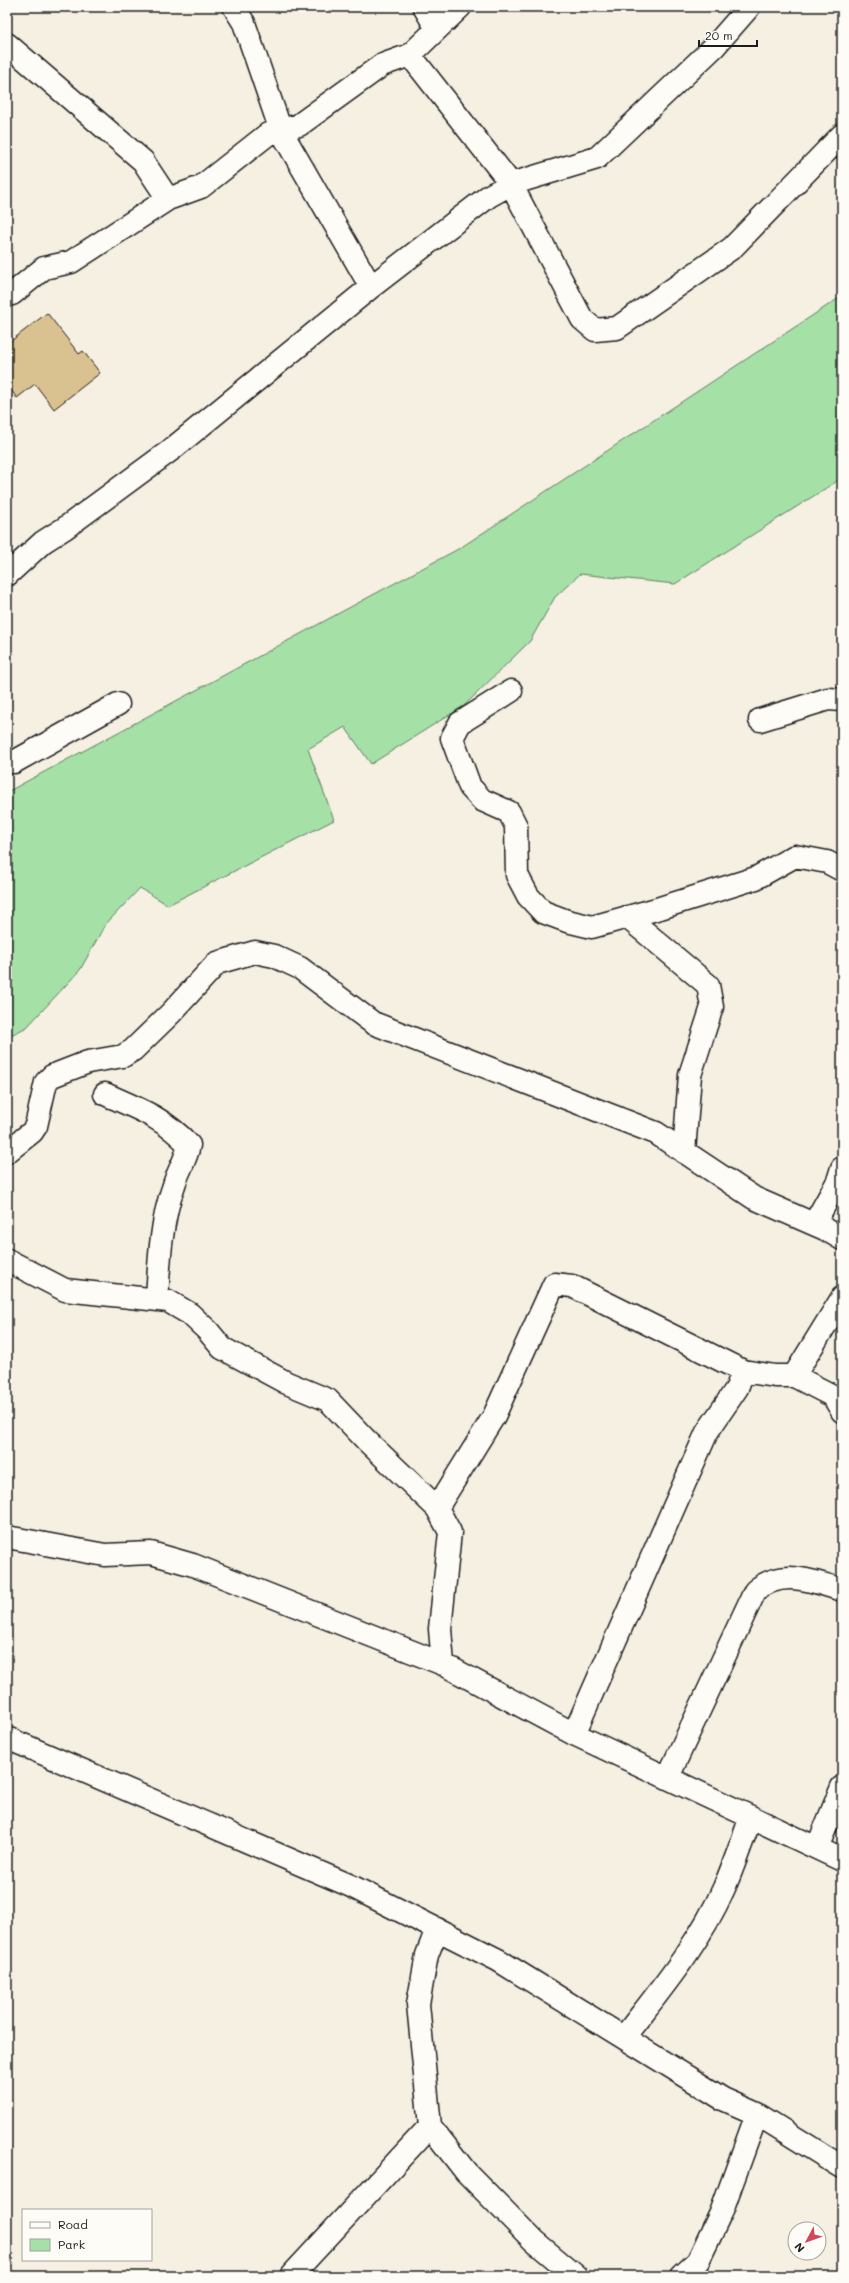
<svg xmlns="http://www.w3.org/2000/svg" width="849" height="2283" font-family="Mali,sans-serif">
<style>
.green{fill:#a5e0a6;stroke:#607e61}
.building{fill:#dac190;stroke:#1c1c1c}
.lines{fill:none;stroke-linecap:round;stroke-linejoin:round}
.minor-casing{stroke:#1c1c1c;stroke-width:25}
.minor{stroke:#fdfcf7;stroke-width:22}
</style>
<rect width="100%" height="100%" fill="#f6f0e2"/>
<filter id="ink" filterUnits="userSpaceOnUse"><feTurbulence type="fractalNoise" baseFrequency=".025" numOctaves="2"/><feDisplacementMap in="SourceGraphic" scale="8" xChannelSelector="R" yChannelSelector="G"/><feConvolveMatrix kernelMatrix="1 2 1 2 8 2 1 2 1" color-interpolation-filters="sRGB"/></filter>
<g filter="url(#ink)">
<path class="green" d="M842 296V478L675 584 580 574 555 597 530 641 465 705 371 764 345 727 308 749 334 820 168 905 140 888 105 925 80 970 27 1027 7 1037V792L460 548Z"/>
<path class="building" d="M47 313 79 354 83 351 100 373 54 409 35 384 17 398 7 385V344Z"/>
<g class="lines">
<defs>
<path id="minor" d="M234 7 244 23 281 131 371 287
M424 7 437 29
M7 44 143 161 168 199
M410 55 511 184 582 319 595 330 617 328 732 248 842 135
M7 295 12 294 44 268 71 262 168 199 201 187 268 134 299 125 382 65 410 55 460 7
M7 575 43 542 65 528 171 450 371 287 489 196 511 184 597 158 714 47 749 7
M511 691 460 723 452 738 470 787 482 800 509 812 516 826 517 875 528 896 543 912 567 921 592 927 660 908 756 878 795 856 827 862 842 870
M760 720 828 699 842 700
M7 762H14L118 704
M627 917 708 985 712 1007 690 1075 684 1152
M105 1094C139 1109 164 1118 189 1145 186 1160 178 1171 174 1185 161 1220 159 1262 157 1300
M7 1152 32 1132 36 1126 46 1082 52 1076 88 1062 123 1056 133 1050 171 1013 217 963 255 952 274 956 300 968 373 1023 656 1133 754 1198 825 1229 842 1239
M814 1224 838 1181 842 1168
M7 1260 65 1290 168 1301 190 1314 208 1331 222 1348 287 1383 328 1400 366 1440 437 1508 450 1532 440 1629 443 1664
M794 1376 833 1396 842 1411
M437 1508 494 1416 554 1284 572 1286 743 1371
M7 1537 105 1555 151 1553 193 1565 443 1664 574 1734 751 1817
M574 1734 707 1432 737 1388 743 1371 775 1376H794L842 1298
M7 1738 351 1886 498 1960 723 2099 757 2114 842 2167
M668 1777 755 1591C781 1568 813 1581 842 1590
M817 1848 842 1787
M437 1929 427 1955 418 2004 430 2126 466 2172 534 2241 576 2276
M624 2037C660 1990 700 1943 724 1888 734 1865 742 1841 751 1817L842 1860
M291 2276 430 2126
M682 2276 698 2261 721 2213 757 2114"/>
</defs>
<use href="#minor" class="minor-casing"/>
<use href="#minor" class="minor"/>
</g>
</g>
<rect width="849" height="2283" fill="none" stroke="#fdfcf7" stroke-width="24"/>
<rect x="12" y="12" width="825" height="2259" fill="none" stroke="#1c1c1c" stroke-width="1.5" filter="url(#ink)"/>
<rect x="22" y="2209" width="130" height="52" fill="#fdfcf7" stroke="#a3a29f"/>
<rect x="30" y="2222" width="20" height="6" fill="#fdfcf7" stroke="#a3a29f"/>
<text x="58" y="2229" font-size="12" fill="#1c1c1c">Road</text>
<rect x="30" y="2239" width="20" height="12" fill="#a5e0a6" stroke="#a3a29f"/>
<text x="58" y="2249" font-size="12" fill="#1c1c1c">Park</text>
<g transform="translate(807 2241) rotate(229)"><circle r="19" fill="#fdfcf7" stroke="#a3a29f"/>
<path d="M0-3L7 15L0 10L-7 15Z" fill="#d1495b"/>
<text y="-6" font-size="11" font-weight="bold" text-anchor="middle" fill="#1c1c1c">N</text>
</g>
<path d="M699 40v6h58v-6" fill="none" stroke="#1c1c1c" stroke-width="2"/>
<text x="705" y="40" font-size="12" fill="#1c1c1c" stroke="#fdfcf7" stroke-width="3" paint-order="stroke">20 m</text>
</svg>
